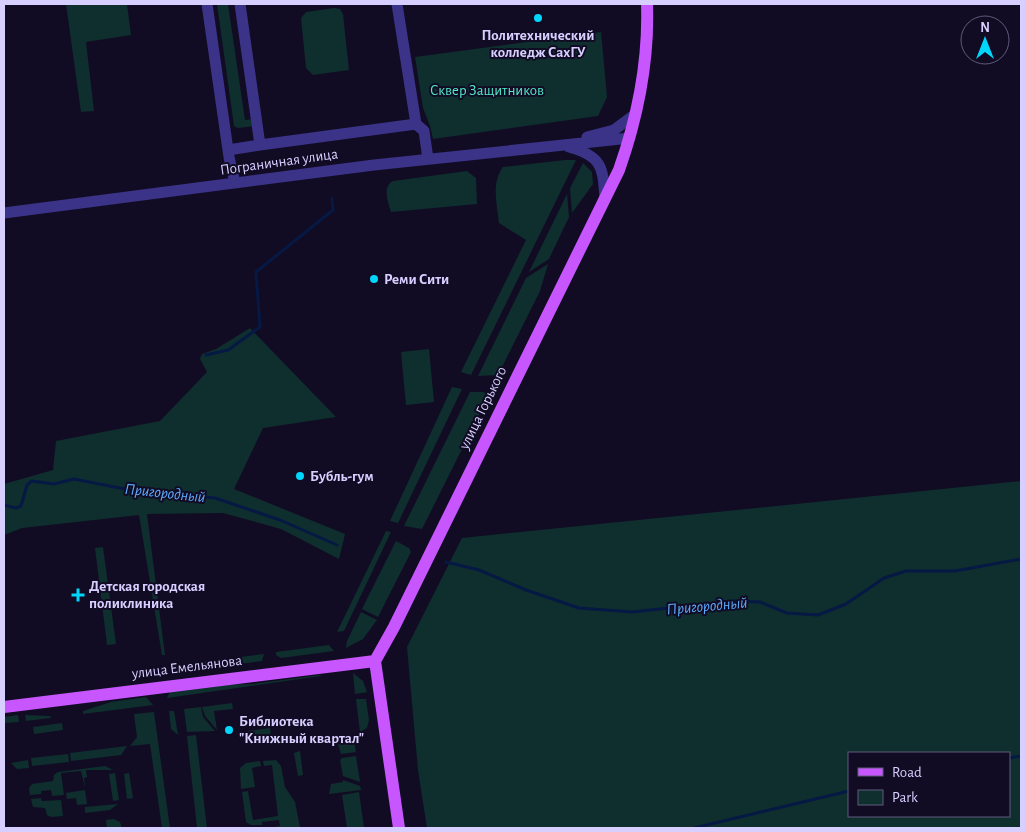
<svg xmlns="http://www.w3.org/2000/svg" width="1025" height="832" font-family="'Alegreya Sans',sans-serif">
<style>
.green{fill:#0f2e2e;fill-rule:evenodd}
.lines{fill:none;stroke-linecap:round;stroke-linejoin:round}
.stream{stroke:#051944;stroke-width:3}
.minor{stroke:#3a3387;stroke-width:11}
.major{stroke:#c856ff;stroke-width:12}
.poi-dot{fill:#00d5fa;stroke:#110c24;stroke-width:2}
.labels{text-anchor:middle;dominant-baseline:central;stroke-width:4;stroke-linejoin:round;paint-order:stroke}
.poi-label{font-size:15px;font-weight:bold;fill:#d7cfff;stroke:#110c24;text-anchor:start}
.park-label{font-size:15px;fill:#51e9ca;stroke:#110c24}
.street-label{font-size:15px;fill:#d7cfff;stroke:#110c24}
.water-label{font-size:16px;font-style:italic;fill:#5dacff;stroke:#110c24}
</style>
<rect width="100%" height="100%" fill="#110c24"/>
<path class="green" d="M66 4H127L131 35 86 42 94 111 81 112Z
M217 4H228L245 120 254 119 255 126 238 128 234 126Z
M334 8 340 9 343 14 349 70 313 75 306 68 301 18 306 12Z
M601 32 607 97 598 116 433 139 430 126 423 108 415 57Z
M565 160H576L471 375 461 372 526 240 499 223C497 204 491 183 503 167Z
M583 163 592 172 593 184 572 213 570 188Z
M467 171 476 178 477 204 391 212C388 202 382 187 393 181Z
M567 194 569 217 549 259 529 272Z
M548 264 540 291 498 375 478 376 526 278Z
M250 328 336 417 263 428 234 489 345 534 339 559 281 529 223 513 147 514 165 655H162L139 515 22 528 4 535V484L53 470 56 441 160 421 207 372 200 359 202 354 216 349Z
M429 349 434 402 406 405 401 352Z
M452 387 462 389 398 523 390 521Z
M470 392H484L488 397 422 529 404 526Z
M1021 481V828H427L418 770 407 647 462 538ZM849 753H1009V816H849Z
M386 531 391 532 344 631 337 632Z
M396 541 409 548 411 552 378 617 362 609Z
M103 547 116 644 107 645 95 548Z
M361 612 377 620 363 639 346 648 347 641Z
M329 645 334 651 281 658 276 655V652Z
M264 654 262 661 205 669 196 663Z
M353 673 363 681 367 692 355 694Z
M320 675 321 676 167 698 171 690 204 685 253 684Z
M146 697 153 705 83 714V711L111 702Z
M356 699H366L369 720 367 728 360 732Z
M232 703 233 709 214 711 217 730 205 716 202 707Z
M201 707 203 717 215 731 187 732 184 709Z
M169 711H174L178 735 171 729Z
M154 712 170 828H162L150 744 130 746 137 737 134 714Z
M18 715 19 722 4 723V717Z
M25 715 50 716 51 718 26 721Z
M62 723 63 730 34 734 33 727Z
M270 728 271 737 249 739 248 731Z
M196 735 207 828H197L187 736Z
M354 742 356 752 341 754 338 744Z
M127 746 121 755 71 761 70 753Z
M300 751 303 775 298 776 294 753Z
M68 754 69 762 32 766 31 758Z
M356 756 360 782 343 776 340 760 342 758Z
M28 760 29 768 17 769 11 763Z
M276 760 281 766 285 787 295 802 300 827 268 828 280 826 279 820 262 822V825H251L246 822 242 792 248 791 253 820 278 816 272 765 264 766 263 761Z
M260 761 261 766 252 768 255 787 241 789 240 768 246 763Z
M105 766 113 770H86L87 777 84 778 85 788 81 771 61 773 64 795 52 796 51 790 41 791V794L30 795 29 788 32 784 53 781 54 775 58 772Z
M115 773 119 800 113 801 109 774Z
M129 773 133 798 127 799 124 774Z
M343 780 360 786 361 790 329 794 331 784 343 782Z
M85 790 87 804 77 805 76 798 67 799 66 793Z
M359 792 364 828H347L342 795Z
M41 798 42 801 61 800 63 816 51 817 47 815 45 808 33 807 31 799Z
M118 804 110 810 85 813V807Z
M114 819 120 822 122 828H107L106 820Z"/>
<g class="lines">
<path class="stream" d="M206 355 228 350 260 327 256 272 333 210 332 198
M4 505 16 508 21 506 27 485 32 481 54 484 74 479 130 490 215 498 280 520 337 545
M446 562 479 570 526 590 579 608 632 612 734 601 760 602 787 613 818 615 846 604 884 578 906 571H955L1021 559
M1009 758 1021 756
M694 828 849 791"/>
<path class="minor" d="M207 4 229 157 235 183
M240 4 260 145 416 124
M397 4 416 124 424 131 428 159
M587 137 614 130 633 116
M569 147C602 156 603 167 605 199
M228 150 260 145
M4 213 374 165 630 138"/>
<path class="major" d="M4 707 375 661
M399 828 375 661 394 627 619 170C638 116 649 61 647 4"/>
</g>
<g class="poi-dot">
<circle cx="538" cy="18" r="5"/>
<circle cx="374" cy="279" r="5"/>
<circle cx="300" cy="476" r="5"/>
<path d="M75.5 587.5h5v5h5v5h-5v5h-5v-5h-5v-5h5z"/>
<circle cx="229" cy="730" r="5"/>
</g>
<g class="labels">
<g class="poi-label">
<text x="538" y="35" text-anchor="middle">Политехнический<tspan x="538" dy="17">колледж СахГУ</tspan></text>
<text x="384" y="279">Реми Сити</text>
<text x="310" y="476">Бубль-гум</text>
<text x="89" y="586">Детская городская<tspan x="89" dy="17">поликлиника</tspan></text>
<text x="239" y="721">Библиотека<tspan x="239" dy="17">"Книжный квартал"</tspan></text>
</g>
<g class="park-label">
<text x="487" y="90">Сквер Защитников</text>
</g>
<g class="street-label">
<text transform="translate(279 162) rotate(-8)">Пограничная улица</text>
<text transform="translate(483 408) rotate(-64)">улица Горького</text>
<text transform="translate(187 667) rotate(-7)">улица Емельянова</text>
</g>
<g class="water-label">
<text transform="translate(165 493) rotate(6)">Пригородный</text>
<text transform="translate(707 606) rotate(-5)">Пригородный</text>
</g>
</g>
<rect width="1025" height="832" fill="none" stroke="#d7cfff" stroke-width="10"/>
<rect x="848" y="752" width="162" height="65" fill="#110c24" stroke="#605a7c"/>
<rect x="858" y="768" width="25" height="8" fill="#c856ff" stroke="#605a7c"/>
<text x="892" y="777" font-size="15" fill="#d7cfff">Road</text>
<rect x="858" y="790" width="25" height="15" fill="#0f2e2e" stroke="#605a7c"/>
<text x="892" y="802" font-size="15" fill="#d7cfff">Park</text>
<g transform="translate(985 40)"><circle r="24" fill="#110c24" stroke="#605a7c"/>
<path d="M0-4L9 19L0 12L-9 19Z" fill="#00d5fa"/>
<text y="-8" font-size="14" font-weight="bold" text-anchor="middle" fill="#d7cfff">N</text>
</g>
</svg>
